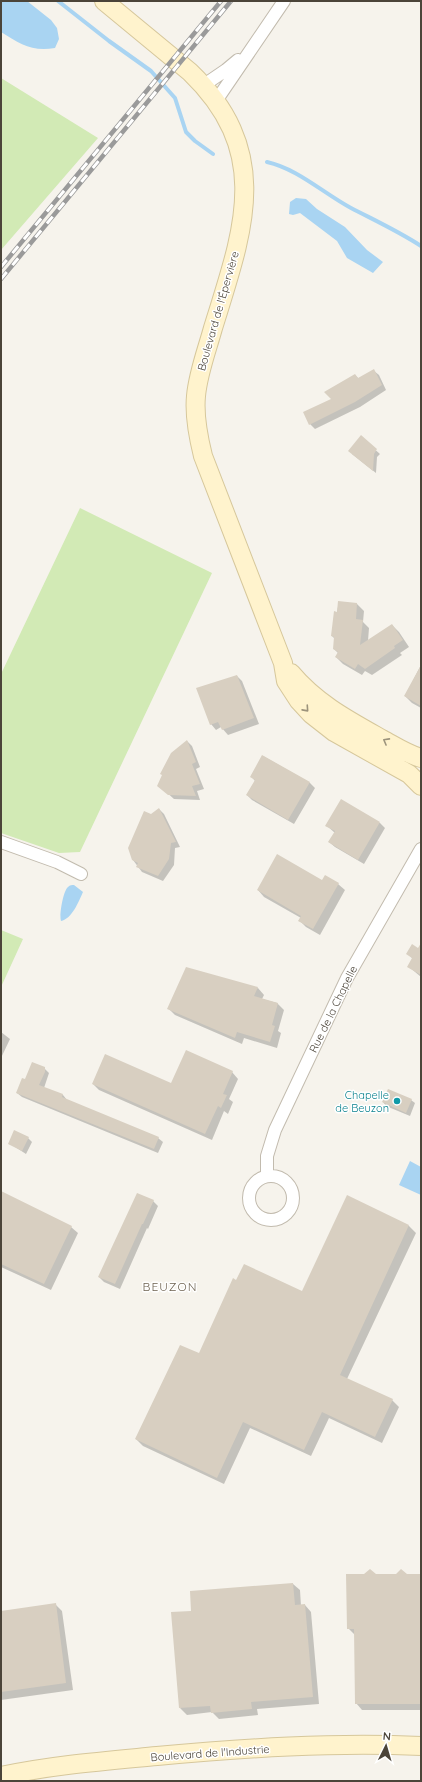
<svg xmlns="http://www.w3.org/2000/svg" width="422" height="1782" font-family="Quicksand,sans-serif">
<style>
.green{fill:#d2eab5}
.water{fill:#a9d4f2}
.shadow{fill:#0003}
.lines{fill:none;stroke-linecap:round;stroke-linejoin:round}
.stream{stroke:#a9d4f2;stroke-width:4}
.building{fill:#d8cfc1}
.street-casing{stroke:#c2bbae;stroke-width:14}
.secondary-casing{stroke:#d6c79b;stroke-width:20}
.street{stroke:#fff;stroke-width:12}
.secondary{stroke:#fff3cd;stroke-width:18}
.rail-casing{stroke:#9a9a9a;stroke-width:4.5}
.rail{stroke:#fff;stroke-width:3;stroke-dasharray:9;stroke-linecap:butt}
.oneway{stroke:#9c937c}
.culture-dot{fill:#0f9aa8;stroke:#fff;stroke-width:1.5}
.labels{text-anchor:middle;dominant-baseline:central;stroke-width:3;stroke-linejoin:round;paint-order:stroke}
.street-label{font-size:11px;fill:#4b4439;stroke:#fff}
.culture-label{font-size:11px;fill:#0d838f;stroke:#fff;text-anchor:end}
.neighbourhood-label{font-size:12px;letter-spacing:1px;fill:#6e6250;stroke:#fff}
</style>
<rect width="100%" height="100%" fill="#f6f3ec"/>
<path class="green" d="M1 78 98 138 1 250Z
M80 508 212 573 80 852 59 853 1 833V674Z
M1 930 23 939 1 987Z"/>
<path class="water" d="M1 1H27L51 20 57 28 59 39 55 48C32 52 20 44 1 32Z
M296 198 306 199 317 209 345 227 367 250 383 262 373 273 347 258 337 241 300 213 293 215 289 214 290 202Z
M74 885 83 892C79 901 72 919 61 921 59 916 63 891 68 887 70 885 72 885 74 885Z
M410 1161 421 1167V1195L399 1185Z"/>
<path class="shadow" d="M374 371 379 375 386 390 360 407 315 429 310 424 355 375 359 379Z
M361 437 380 454 377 457 376 473 352 454Z
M339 602 357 604 364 611 363 622 369 628 368 641 392 625 399 632 409 647 400 653 402 655 372 675 365 671 362 675 343 664 336 657 338 653 334 649 335 639 332 636Z
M421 665V708L412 703 405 696Z
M237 676 242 681 259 724 228 735 221 727 216 730 211 724Z
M187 741 192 746 200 767 196 769 204 789 197 791 200 800 174 799 164 790 163 775Z
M263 756 310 783 315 788 294 824 252 800 247 795 255 781 251 776Z
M159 809 164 814 180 847 175 848 174 865 163 881 142 872 133 860 152 815Z
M380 823 385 828 364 864 335 847 329 842 335 833 326 825Z
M322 881 338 884 345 890 320 935 306 927 300 921 301 918 264 897 258 890Z
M421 945V977L408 966 413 959 408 954 419 949Z
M258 988 264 995 262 999 277 1003 284 1010 278 1031 281 1033 277 1048 244 1038 242 1044 175 1015 168 1008Z
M1 1032 10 1039 1 1058Z
M44 1068 49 1073 44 1088 63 1095 67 1100 158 1138 163 1142 158 1153 22 1097 17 1093 25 1081Z
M232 1072 238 1079 229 1099 233 1102 228 1114 224 1111 212 1140 99 1090 93 1084H172Z
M411 1100 415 1103 410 1116 386 1106 383 1102Z
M28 1138 32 1142 26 1154 9 1143Z
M1 1193 71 1227 78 1233 51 1290 1 1267Z
M138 1195 153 1201 158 1206 148 1229 147 1228 120 1289 104 1282 99 1277Z
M347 1197 409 1226 416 1233 347 1379 392 1400 399 1407 382 1443 329 1418 311 1456 250 1428 224 1484 143 1446 136 1439 199 1355 303 1292Z
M375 1575H421V1710H362L356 1703 355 1635 348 1628Z
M293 1584 300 1590 301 1606 305 1605 311 1612 319 1704 257 1709 258 1715 219 1719 212 1712 187 1715 180 1708Z
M55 1604 62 1611 73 1690 1 1700V1612Z"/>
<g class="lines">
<path class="stream" d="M58 1 109 41 151 71 175 98 186 132 195 141 213 154
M267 162C298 169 323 193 351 208 374 220 398 231 421 246"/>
</g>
<path class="building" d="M374 369 382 385 355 402 309 425 303 412 331 399 324 392 355 374 358 378Z
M361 435 377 449 374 454 373 471 348 451Z
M338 601 357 603 356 619 363 620 360 645 392 624 403 640 394 646 395 648 365 669 358 664 355 669 335 657 338 652 333 649 334 637 331 636 334 611 337 612Z
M421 665V706L404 696Z
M237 675 254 718 222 730 218 722 210 725 196 688Z
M187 740 196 762 192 764 200 784 192 786 196 796 168 795 157 786 162 775 160 774 171 753Z
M262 755 310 782 288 820 246 795 255 780 250 777Z
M341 799 380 822 358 860 328 842 335 831 325 826Z
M159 808 176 842 171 843 169 859 158 876 136 867 138 863 132 860 128 848 144 811 151 814Z
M277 854 322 880 325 875 339 883 313 929 298 921 301 916 257 890Z
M421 943V975L407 967 412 958 406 954 412 944 418 948Z
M186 967 258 987 254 996 278 1003 272 1025 275 1026 270 1042 237 1032 235 1038 167 1009Z
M186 1050 233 1071 223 1094 227 1095 221 1108 218 1106 205 1134 92 1084 105 1054 171 1083Z
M32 1062 45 1067V1072L39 1085 63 1094 62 1097 159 1137 154 1149 16 1093 22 1078 25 1079Z
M388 1089 412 1099 406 1113 382 1102Z
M14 1130 29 1137 22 1151 8 1144Z
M1 1191 72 1226 44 1284 1 1264Z
M137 1193 154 1200 143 1224H142L115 1284 98 1277Z
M347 1195 409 1225 340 1375 393 1399 375 1437 322 1412 304 1450 243 1422 217 1478 135 1439 180 1345 199 1353 233 1278 236 1280 244 1264 302 1291Z
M370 1569 376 1574H396L401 1569 407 1574H421V1704H355L354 1629H347L346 1574H364Z
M293 1583 295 1605 305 1604 313 1697 251 1702 252 1709 211 1713 210 1706 179 1708 171 1612 191 1611 190 1591Z
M56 1603 66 1683 1 1692V1611Z"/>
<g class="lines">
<defs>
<path id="street" d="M204 85 226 70 238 60
M216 101 284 1
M1 842 57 862 81 874
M267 1176V1156L275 1130 347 978 421 849
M249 1198a22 22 0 1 1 44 0a22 22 0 1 1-44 0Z"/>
<path id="secondary" d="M104 1 190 72C274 153 243 231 213 328 207 350 198 373 196 396 194 416 198 436 203 456L283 663 286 681 299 701 311 714 334 732 409 774 421 786
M291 673C316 703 348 720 382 739 395 746 407 754 421 758
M1 1776C53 1765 105 1761 157 1756 245 1748 333 1742 421 1746"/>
</defs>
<use href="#street" class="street-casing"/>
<use href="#secondary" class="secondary-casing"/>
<use href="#street" class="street"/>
<use href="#secondary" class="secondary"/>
<defs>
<path id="rail" d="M1 267 221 1
M1 279 231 1"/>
</defs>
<use href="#rail" class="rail-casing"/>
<use href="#rail" class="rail"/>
</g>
<defs><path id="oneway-chevron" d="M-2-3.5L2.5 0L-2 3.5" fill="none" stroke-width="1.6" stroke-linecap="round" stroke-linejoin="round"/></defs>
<g class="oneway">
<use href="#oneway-chevron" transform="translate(306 709) rotate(48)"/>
<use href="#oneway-chevron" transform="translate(386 741) rotate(-151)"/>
</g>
<circle class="culture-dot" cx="397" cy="1101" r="4"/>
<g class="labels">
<g class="street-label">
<text transform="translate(218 311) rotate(-74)">Boulevard de l'Épervière</text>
<text transform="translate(333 1009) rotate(-64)">Rue de la Chapelle</text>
<text transform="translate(210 1753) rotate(-4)">Boulevard de l'Industrie</text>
</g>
<g class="culture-label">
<text x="389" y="1095">Chapelle<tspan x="389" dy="13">de Beuzon</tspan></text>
</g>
<g class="neighbourhood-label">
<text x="170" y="1286">BEUZON</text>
</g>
</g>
<rect width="422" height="1782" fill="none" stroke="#4b4439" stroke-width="4"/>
<g transform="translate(386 1746) rotate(5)" stroke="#ffffff" stroke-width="3" paint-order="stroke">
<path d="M0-3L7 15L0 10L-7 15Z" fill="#4b4439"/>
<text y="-6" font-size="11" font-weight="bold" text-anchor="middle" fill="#4b4439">N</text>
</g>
</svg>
